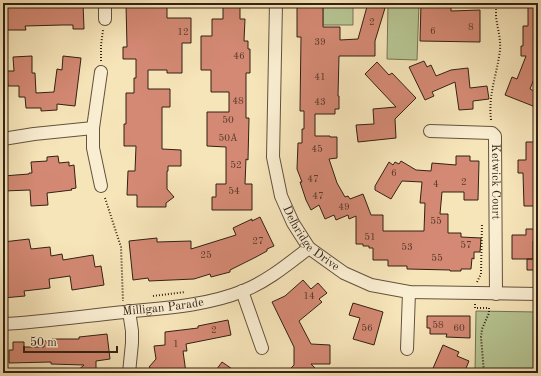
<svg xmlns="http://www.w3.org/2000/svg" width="541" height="376" font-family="'Old Standard TT',serif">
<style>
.green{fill:#b7c694;stroke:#747454}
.building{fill:#d48974;stroke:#322113}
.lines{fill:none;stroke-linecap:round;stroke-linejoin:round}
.minor-casing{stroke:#63523d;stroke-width:14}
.path{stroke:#322113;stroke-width:2;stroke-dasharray:1 2;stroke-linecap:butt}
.minor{stroke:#faeed2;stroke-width:12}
.labels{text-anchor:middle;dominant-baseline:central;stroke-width:3;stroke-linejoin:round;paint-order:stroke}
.number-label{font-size:10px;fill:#5a3b2b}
.street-label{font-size:12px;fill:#322113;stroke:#faeed2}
</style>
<rect width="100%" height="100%" fill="#f7e5ba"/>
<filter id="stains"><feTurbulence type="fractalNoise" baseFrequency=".005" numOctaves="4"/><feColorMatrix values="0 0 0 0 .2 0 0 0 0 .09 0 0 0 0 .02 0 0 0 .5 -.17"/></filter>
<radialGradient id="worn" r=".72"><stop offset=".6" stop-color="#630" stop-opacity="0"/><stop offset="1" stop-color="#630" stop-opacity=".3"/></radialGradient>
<path class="green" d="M323 3H353V25H323Z
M388 3H419L417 60 387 59Z
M476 311 538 312V373H475Z"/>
<path class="building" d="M3 3H83L84 29H73V25H62L25 26 26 30H3Z
M137 3H167V18H191V43H182V73H167V70H148V89H170V107H162V149L181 150V166H168V171H167V189L174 197 166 203V207H137V195H127L128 171H135L136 146H124V124H126V93H134V78H136V59H123V47H127L126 4H137Z
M223 3H240V19H245L244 41H248V49H250V73H246V118H249L248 160 246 159 245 184H252V210H212V197H216V184H226V147L207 146V112H229V92H211V70H201V36H212V19H223Z
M297 3H323V27H340V40L358 39 368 3 385 8 375 41V56H339L338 96H339V109H335V114H315V136H330V137H337V158L329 159 337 183 345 197 348 196 350 199 363 194 371 215H383V231H424L425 203H420L422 182 402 181 391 199 375 190V186L389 162 393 165 395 162 399 164 401 161 416 170 431 171 432 163 456 165V156H470V161H479L478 200H464V192H442L440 214H448V233H461V237L481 238 480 252H474V259L472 258 471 269H461V271H450V270L407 269V266H388V260H373V248H369V246H363V244H356V216L349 219 348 215 336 220 334 215 325 219 319 205 311 210 306 200 300 182H302L297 169 298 143H302V129H304V111H300L301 37H297Z
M421 3H434V5H441V7H451V11L480 10V42L420 41Z
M528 3H538V69L530 89 538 93V108L505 95 512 77 517 79 526 56H521V46H523V26H528Z
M32 56V73H35L36 93 54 92 57 69 62 70 63 56 81 58 75 106 57 104V110L41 111V108H26L25 97H19V86H8L7 71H14L13 57Z
M424 61 427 67 431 65 436 76 451 70 468 68 470 88 487 86 489 99 473 101V109L459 110 455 82 432 92 434 96 425 100 409 67Z
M377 62 389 75 392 73 416 98 395 119 396 138 358 142 356 125 374 124 373 109 396 107 365 74Z
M526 142H538V195H536V206H524L523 173H518V160H526Z
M58 156 59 163 69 162V166L74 165 76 188 71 189 72 190 47 193 48 205 31 206 30 190 3 191V176L29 174V173H32L31 162 47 161V157Z
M260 217 274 246 267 249V251L256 257 230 270V272L211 277 210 274 194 279 149 281 148 278 133 280 129 241 157 238V242L191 241V249L236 235 233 228 252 219V221Z
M526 229H535V241H533V259H512V235H526Z
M29 239 31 249 50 247 51 256 62 254 63 260 93 255 95 267 101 266 104 285 72 290 70 276 49 279 50 288 24 291 25 296 3 298V242Z
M527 259H538V270H527Z
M303 280 311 289 318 283 327 293 319 299 322 302 299 321 311 344 330 345V364H311L320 373H286L294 365V347L272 302 285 296Z
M353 303 383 312 374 345 353 339 360 318 349 315Z
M427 316H470V338L446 337 447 334H430V328H427Z
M228 320 231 335 186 344 187 351H183L186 373H157L149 367 156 359 154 346 165 345V332L198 328V326Z
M107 334 110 359 96 361V373H75L84 365 51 364V362L9 363V350H13V342H24V347H44V341H52V339H79V337Z
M443 345 459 352 457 356 469 361 464 373H431Z
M222 362 238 373H214Z"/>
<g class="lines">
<defs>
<g id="minor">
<path d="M105 3V19"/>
<path id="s1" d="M276 3 273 157 281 196 293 223 309 248 344 273 371 285 409 292 538 294"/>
<path id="s2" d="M430 131 492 133 495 136 496 294"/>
<path d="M3 139 34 134 93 128"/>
<path d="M101 186 93 148V128L101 72"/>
<path d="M242 291 262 348"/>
<path d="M129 311 132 331V343L129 373"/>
<path id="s3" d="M3 324C43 322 84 316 124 312 163 308 206 306 243 291 268 281 288 264 309 248"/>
<path d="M407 349 409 292"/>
</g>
</defs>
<use href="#minor" class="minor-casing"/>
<path class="path" d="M101 61V45L103 30
M491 120C488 94 497 75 500 50 501 38 497 27 496 16 496 11 496 7 496 3
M105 198 121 247 123 301
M477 282 481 274 482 223
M153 296 185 292
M475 304V308H489V313L482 329 481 337 484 373"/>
<use href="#minor" class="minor"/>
</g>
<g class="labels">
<g class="number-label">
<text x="372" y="22">2</text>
<text x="471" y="27">8</text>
<text x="433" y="31">6</text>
<text x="183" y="32">12</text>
<text x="320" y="42">39</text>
<text x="239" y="56">46</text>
<text x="320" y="77">41</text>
<text x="238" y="101">48</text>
<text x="320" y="102">43</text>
<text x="228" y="120">50</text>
<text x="228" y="138">50A</text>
<text x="317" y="149">45</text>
<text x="236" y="165">52</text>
<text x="394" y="173">6</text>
<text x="313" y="179">47</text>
<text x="464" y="182">2</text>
<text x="436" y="184">4</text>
<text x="234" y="191">54</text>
<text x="318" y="196">47</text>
<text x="344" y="207">49</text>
<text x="436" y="221">55</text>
<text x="370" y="237">51</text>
<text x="258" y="241">27</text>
<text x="466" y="245">57</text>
<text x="407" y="247">53</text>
<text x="206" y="255">25</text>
<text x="437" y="258">55</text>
<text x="309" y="296">14</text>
<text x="438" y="325">58</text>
<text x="367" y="328">56</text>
<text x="459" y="328">60</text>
<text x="214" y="330">2</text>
<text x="176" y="344">1</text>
</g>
<g class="street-label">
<text stroke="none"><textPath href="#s2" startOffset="112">Ketwick Court</textPath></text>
<text stroke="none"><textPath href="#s1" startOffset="247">Delbridge Drive</textPath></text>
<text stroke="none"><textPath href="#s3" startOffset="161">Milligan Parade</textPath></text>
</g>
</g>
<rect width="541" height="376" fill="none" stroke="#f7e5ba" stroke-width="16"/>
<rect x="4" y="4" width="533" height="368" fill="none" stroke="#322113" stroke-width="2"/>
<rect x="8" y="8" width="525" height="360" fill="none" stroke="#322113"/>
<path d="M24 346v6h93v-6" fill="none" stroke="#322113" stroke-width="2"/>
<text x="30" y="346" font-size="12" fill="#322113" stroke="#faeed2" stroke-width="3" paint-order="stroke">50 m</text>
<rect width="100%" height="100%" filter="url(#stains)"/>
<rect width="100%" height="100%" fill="url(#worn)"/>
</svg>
